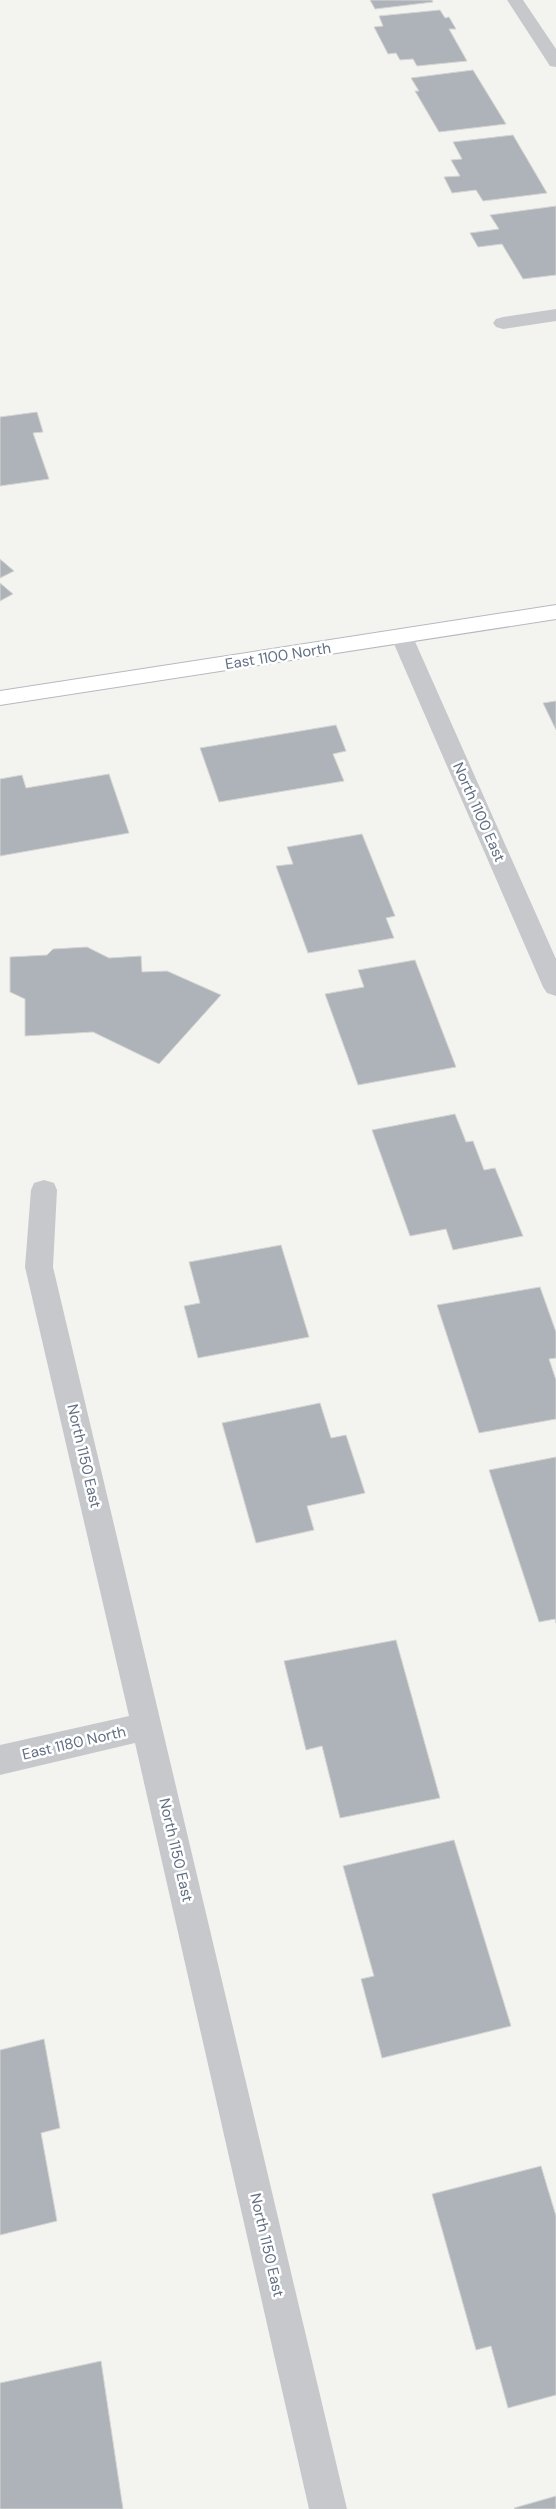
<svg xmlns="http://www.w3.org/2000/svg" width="556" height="2509" font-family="'DM Sans',sans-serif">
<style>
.building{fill:#aeb3ba;stroke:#d5d5d2}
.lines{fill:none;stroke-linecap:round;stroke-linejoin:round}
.secondary-casing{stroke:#b5b9bf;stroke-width:2}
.street{fill:#c6c8cc;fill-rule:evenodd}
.secondary{fill:#fff;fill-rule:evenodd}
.labels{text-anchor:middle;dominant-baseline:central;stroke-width:5;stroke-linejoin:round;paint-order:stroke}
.street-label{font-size:15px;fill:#616f83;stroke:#fff}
</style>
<rect width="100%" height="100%" fill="#f3f4ef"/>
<path class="building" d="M370 0H432L433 2 375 9Z
M440 10 445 18 449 17 456 29H449L467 61 417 66 413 59 400 60 396 53 388 54 374 27 383 26 379 16Z
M473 70 506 124 439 132 415 91H419L411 78Z
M513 135 547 193 483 201 476 190 452 193 444 177 460 176 451 160 462 159 453 142Z
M556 206V275L523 279 502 244 478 247 470 233 499 229 490 215Z
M37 412 43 432 33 433 49 479 0 486V417Z
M0 559 14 571 0 578Z
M0 583 13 594 0 601Z
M556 701V730L543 703Z
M336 725 346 751 333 754 344 781 219 802 200 748Z
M109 774 129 833 0 856V779L22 775 26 788Z
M362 834 395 916 386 918 394 938 308 953 276 866 293 864 287 847Z
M87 947 109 958 141 956 142 972 167 971 221 995 159 1064 93 1032 25 1036V999L10 992V957L47 955 53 949Z
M415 960 456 1067 358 1085 325 994 364 987 358 970Z
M455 1114 466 1142 473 1141 484 1170 495 1168 523 1236 453 1250 446 1229 410 1236 372 1130Z
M281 1245 309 1337 198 1358 184 1306 200 1303 189 1262Z
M540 1287 556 1332V1358L549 1359 556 1380V1419L479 1433 437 1305Z
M320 1403 331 1438 346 1435 365 1493 307 1506 314 1530 256 1543 222 1423Z
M556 1457V1623L555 1619 539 1622 489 1470Z
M396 1640 440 1798 340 1818 322 1746 306 1750 284 1661Z
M454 1840 511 2026 382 2058 361 1979 374 1976 343 1866Z
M44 2039 60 2128 41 2133 57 2221 0 2235V2050Z
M541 2166 556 2216V2395L508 2408 491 2346 476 2350 432 2194Z
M101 2361 123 2509H0V2383Z
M556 2496V2509H515L514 2508Z"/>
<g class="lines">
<defs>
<path id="secondary" d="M556 605V619L0 705V691Z"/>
</defs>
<use href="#secondary" class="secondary-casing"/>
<path class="street" d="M507 0H523L556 49V67L550 66Z
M556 309V321L503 329 496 327 493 323 496 319 503 317Z
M402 630 410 632 413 637 556 959V996L547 993 543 987 391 637 394 632Z
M44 1180 54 1183 57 1190 53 1267 347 2509H309L135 1743 0 1775V1745L129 1716 25 1267 31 1190 34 1183Z"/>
<use href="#secondary" class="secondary"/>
</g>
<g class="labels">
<g class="street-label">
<text transform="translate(278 656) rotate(-9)">East 1100 North</text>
<text transform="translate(479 812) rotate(66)">North 1100 East</text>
<text transform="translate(84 1456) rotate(77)">North 1150 East</text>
<text transform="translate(74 1743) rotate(-13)">East 1180 North</text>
<text transform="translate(176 1850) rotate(77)">North 1150 East</text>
<text transform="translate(267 2245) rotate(77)">North 1150 East</text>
</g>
</g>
</svg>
